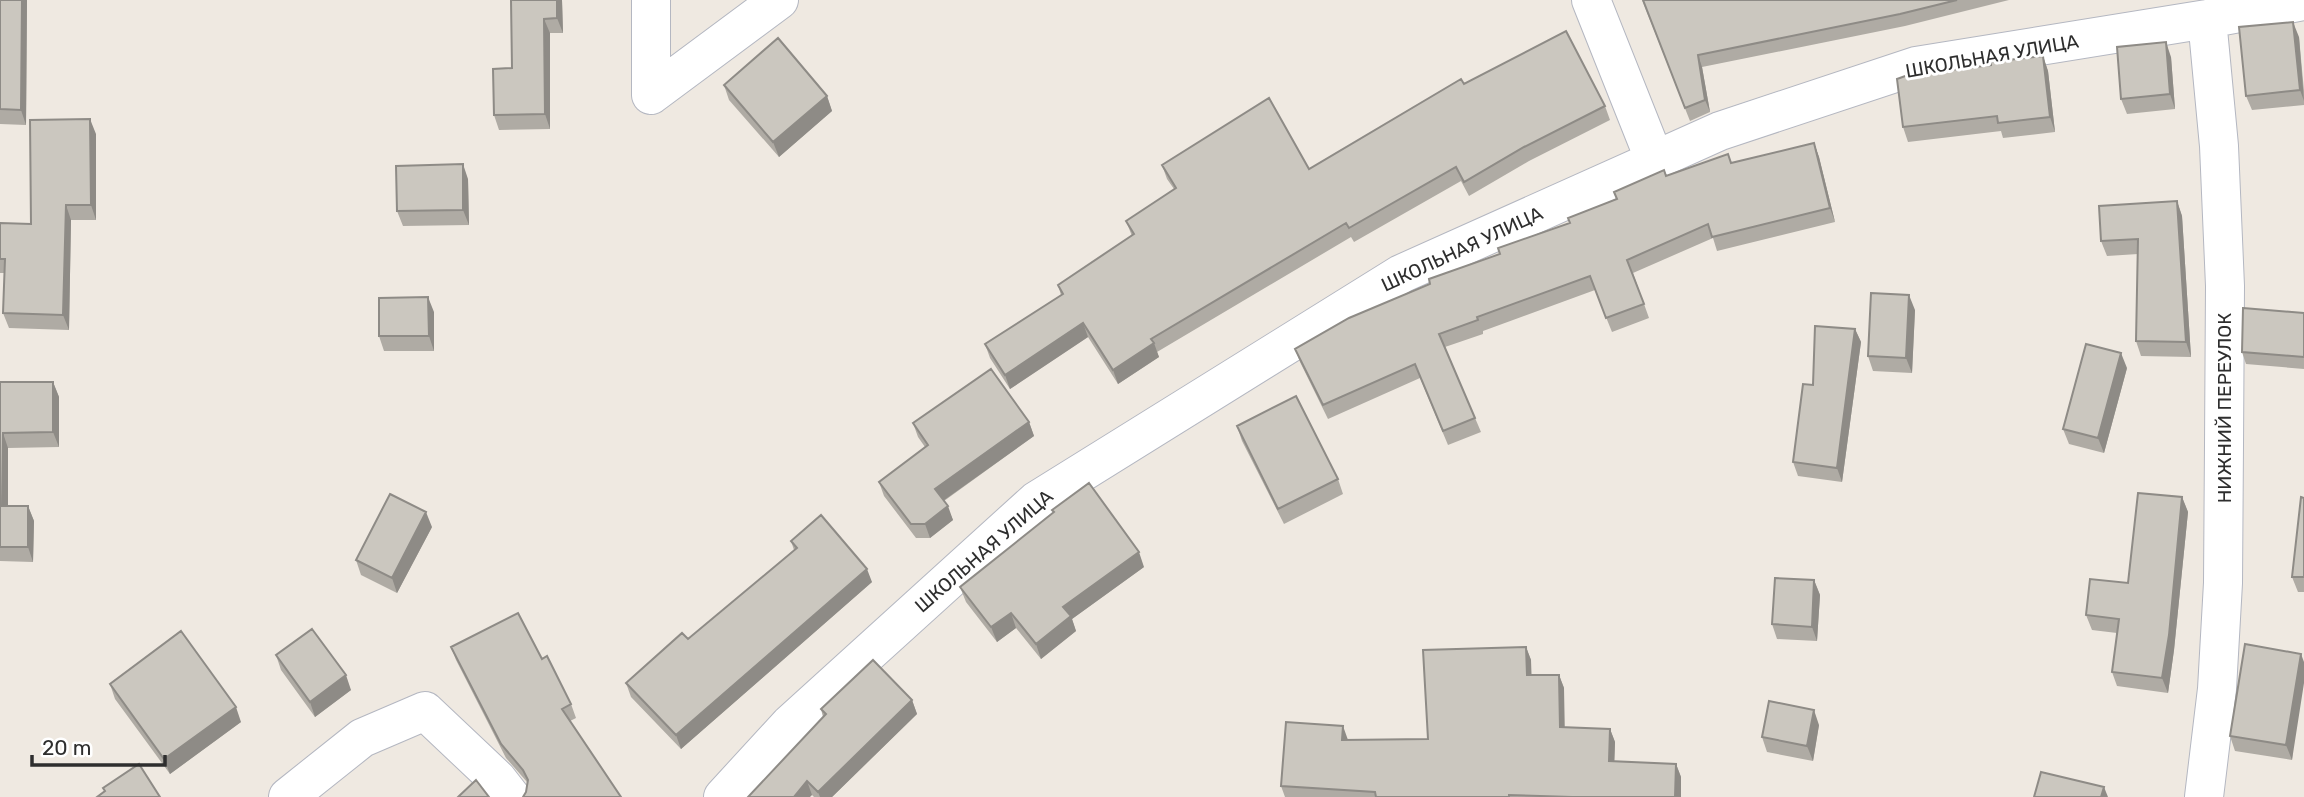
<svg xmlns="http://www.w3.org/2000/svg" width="2304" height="797" font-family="Rubik,sans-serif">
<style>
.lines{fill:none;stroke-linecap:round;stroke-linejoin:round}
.street-casing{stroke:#b4b7c1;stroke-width:40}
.street{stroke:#fff;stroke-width:38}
.wall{fill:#afaba4}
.shaded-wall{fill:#8e8b86}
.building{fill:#cbc7bf;stroke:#8e8b86;stroke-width:2}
.labels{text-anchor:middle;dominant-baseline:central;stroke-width:6;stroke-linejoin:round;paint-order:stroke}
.street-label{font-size:19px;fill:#2e2e2e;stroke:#fff}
</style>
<rect width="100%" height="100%" fill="#efe9e1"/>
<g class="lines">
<defs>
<path id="street" d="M1591 0 1655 161
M651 95 779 0
M651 95V0
M288 797 362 738 425 711 497 779 511 797
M723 797 790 724 1036 501 1401 274 1720 131 1916 66 2207 19 2304 1
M2204 797 2217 689 2223 583 2224 445 2225 286 2219 146 2207 19"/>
</defs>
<use href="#street" class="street-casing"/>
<use href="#street" class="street"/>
</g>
<path class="wall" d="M0 0H27L26 125 0 124Z
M511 0H562L563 33H550V129L499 130 494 115 512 68Z
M1642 0H2009L1905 26 1702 67 1710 112 1690 121Z
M2299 37 2304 91V105L2252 110 2246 96Z
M2043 56 2048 71 2055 132 2003 138 2001 131 1908 142 1903 127 1991 65Z
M2171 57 2175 109 2127 114 2121 99Z
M1464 84 1605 106 1610 120 1529 161 1469 196 1461 181 1354 242 1351 237 1157 352 1159 357 1118 384 1088 337 1010 389 990 358 985 344 1061 295 1058 285 1132 236 1126 221 1174 189 1167 179 1162 165 1309 169Z
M724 85 827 96 832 111 779 157 729 100Z
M96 134V220H71L69 330 9 328 3 313 5 273H0V223L31 224Z
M1814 143 1819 157 1835 222 1717 251 1713 238 1633 273 1649 318 1612 332 1595 290 1483 331V334L1445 347 1481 432 1448 445 1420 378 1328 419 1300 362 1295 349 1570 223 1616 199 1666 176 1731 163Z
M468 179 469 225 403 226 397 211Z
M2177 201 2182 216 2191 357 2141 356 2136 341 2138 254 2107 256 2101 241Z
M1915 310 1912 373 1873 371 1868 356Z
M434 312V351H384L379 336Z
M2304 313V369L2246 364 2242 352Z
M1855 329 1861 342 1842 482 1798 476 1793 462 1813 385Z
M2127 368 2104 453 2069 444 2063 429Z
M0 382H53L59 397V447L8 448V506H28L34 521 33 562 0 561Z
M1029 422 1034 436 944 501 953 520 930 538H916L884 496 879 482 925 447 918 437 913 423Z
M1237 426 1338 479 1343 494 1284 524 1242 441Z
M2182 497 2188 512 2174 650 2168 693 2117 686 2112 672 2117 633 2092 630 2086 615 2128 583Z
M2304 498V592H2298L2292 577Z
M432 527 397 593 361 575 356 560Z
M791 541 872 582 681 749 631 697 626 683 688 639 794 550Z
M1144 567 1072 619 1076 631 1041 659 1016 628 997 642 966 602 960 587Z
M1814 580 1820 595 1817 641 1777 639 1772 624Z
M451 647 542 659 571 704 576 718 570 721 526 792 527 782 506 758 456 660Z
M1526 647 1531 660V675H1559L1564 688V727L1610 729 1615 742 1614 762 1676 764 1681 777V797H1285L1281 786 1348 740 1428 739Z
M2301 654 2292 760 2235 751 2230 736Z
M276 655 351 690 315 717 281 670Z
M110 684 241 722 170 774 115 699Z
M912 700 917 714 832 797H814L812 795 748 797 823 717 821 709Z
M1819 725 1813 761 1767 752 1762 737Z"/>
<path class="shaded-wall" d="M22 0H27L26 125 21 110Z
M557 0H562L563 33 557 18Z
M544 19 550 33V129L545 114Z
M2293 22 2299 37 2304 101 2300 90Z
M2166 42 2171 57 2175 109 2170 94Z
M1698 55 1702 67 1710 112 1705 100Z
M2043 56 2048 71 2055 132 2050 117Z
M827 96 832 111 779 157 773 142Z
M90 119 96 134V220L91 205Z
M1814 143 1819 157 1835 222 1830 208Z
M463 164 468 179 469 225 463 210Z
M2177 201 2182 216 2191 357 2186 342Z
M66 205 71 220 69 330 63 315Z
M1909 295 1915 310 1912 373 1906 358Z
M428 297 434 312V351L429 336Z
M1083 323 1088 337 1010 389 1005 375Z
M1855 329 1861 342 1842 482 1837 468Z
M1154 343 1159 357 1118 384 1113 370Z
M2121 353 2127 368 2104 453 2098 438Z
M53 382 59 397V447L53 432Z
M1029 422 1034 436 940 503 935 489Z
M3 433 8 448V521L2 506Z
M2182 497 2188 512 2174 650 2168 693 2162 678Z
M28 506 34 521 33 562 28 547Z
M948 506 953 520 930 538 925 524Z
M426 512 432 527 397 593 392 578Z
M1139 552 1144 567 1072 619 1076 631 1041 659 1036 644 1063 607Z
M867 569 872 582 681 749 676 735Z
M1814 580 1820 595 1817 641 1812 627Z
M1011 613 1016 628 997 642 991 627Z
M1526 647 1531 660 1532 688 1527 675Z
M2301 654 2304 662V683L2292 760 2286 745Z
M346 675 351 690 315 717 310 702Z
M1559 675 1564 688 1565 740 1560 727Z
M912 700 917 714 832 797H820L818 792Z
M236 707 241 722 170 774 164 759Z
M1814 710 1819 725 1813 761 1807 746Z
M1343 726 1348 740H1342Z
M1610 729 1615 742 1614 775 1609 761Z
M1676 764 1681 777V797H1675Z
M807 781 812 795 810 797H794Z
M2104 787 2108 797H2101Z"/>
<path class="building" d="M0 0H22L21 110 0 109Z
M511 0H557V18L544 19 545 114 494 115 493 69 512 68Z
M1643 0H1957L1900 14 1698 55 1705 100 1685 108Z
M2293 22 2300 90 2246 96 2239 27Z
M1566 31 1605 106 1524 147 1464 182 1456 167 1349 228 1346 223 1151 339 1154 343 1113 370 1083 323 1005 375 985 344 1063 294 1058 285 1134 234 1126 221 1176 188 1162 165 1269 98 1309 169 1461 79 1464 84Z
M778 38 827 96 773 142 724 85Z
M2166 42 2170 94 2121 99 2117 47Z
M2043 56 2050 117 1998 123 1997 116 1903 127 1897 79 1908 75 1991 65V62Z
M90 119 91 205H66L63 315 3 313 5 259H0V223L31 224 30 120Z
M1814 143 1830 208 1712 237 1708 224 1627 260 1644 304 1606 318 1590 276 1477 317 1478 320 1439 334 1475 418 1443 431 1415 364 1323 405 1295 349 1349 318 1430 284 1429 279 1500 254 1498 248 1570 223 1568 218 1617 199 1614 192 1664 170 1666 176 1728 154 1731 163Z
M463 164V210L397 211 396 166Z
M2177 201 2186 342 2136 341 2138 239 2101 241 2099 206Z
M1871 293 1909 295 1906 358 1868 356Z
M428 297 429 336H379V298Z
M2243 308 2304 313V357L2242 352Z
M1815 326 1855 329 1837 468 1793 462 1803 384 1813 385Z
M2086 344 2121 353 2098 438 2063 429Z
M991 369 1029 422 935 489 948 506 925 524H911L879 482 928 445 913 423Z
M0 382H53V432L3 433 2 506H28V547H0Z
M1296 396 1338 479 1278 509 1237 426Z
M1089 483 1139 552 1063 607 1071 616 1036 644 1011 613 991 627 960 587 1054 512 1052 510Z
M2138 493 2182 497 2169 635 2162 678 2112 672 2119 619 2086 615 2090 579 2128 583Z
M390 494 426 512 392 578 356 560Z
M2301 497 2304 498V577H2292Z
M821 515 867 569 676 735 626 683 682 633 688 639 797 548 791 541Z
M1775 578 1814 580 1812 627 1772 624Z
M518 613 542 659 547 656 571 704 562 709 621 797H523L526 792 528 780 523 770 501 744 451 647Z
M312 629 346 675 310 702 276 655Z
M181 631 236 707 164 759 110 684Z
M2245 644 2301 654 2286 745 2230 736Z
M1526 647 1527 675H1559L1560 727 1610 729 1609 761 1676 764 1675 797H1572L1509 795V797H1376L1375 792 1281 786 1286 722 1343 726 1342 740 1428 739 1423 650Z
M873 660 912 700 818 792 807 781 794 797H748L826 714 821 709Z
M1769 701 1814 710 1807 746 1762 737Z
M139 764 160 797H97L105 791 103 788Z
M2041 772 2104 787 2101 797H2034Z
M476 780 489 797H458Z"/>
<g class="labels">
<g class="street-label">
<text transform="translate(1992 56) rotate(-10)">ШКОЛЬНАЯ УЛИЦА</text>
<text transform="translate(1462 249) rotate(-25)">ШКОЛЬНАЯ УЛИЦА</text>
<text transform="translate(2224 408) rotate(-90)">НИЖНИЙ ПЕРЕУЛОК</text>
<text transform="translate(984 551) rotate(-41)">ШКОЛЬНАЯ УЛИЦА</text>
</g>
</g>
<path d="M32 755v10h133v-10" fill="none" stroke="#2e2e2e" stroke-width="3.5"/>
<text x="42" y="755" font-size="21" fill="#2e2e2e" stroke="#ffffff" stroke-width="5" paint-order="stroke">20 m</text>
</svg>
